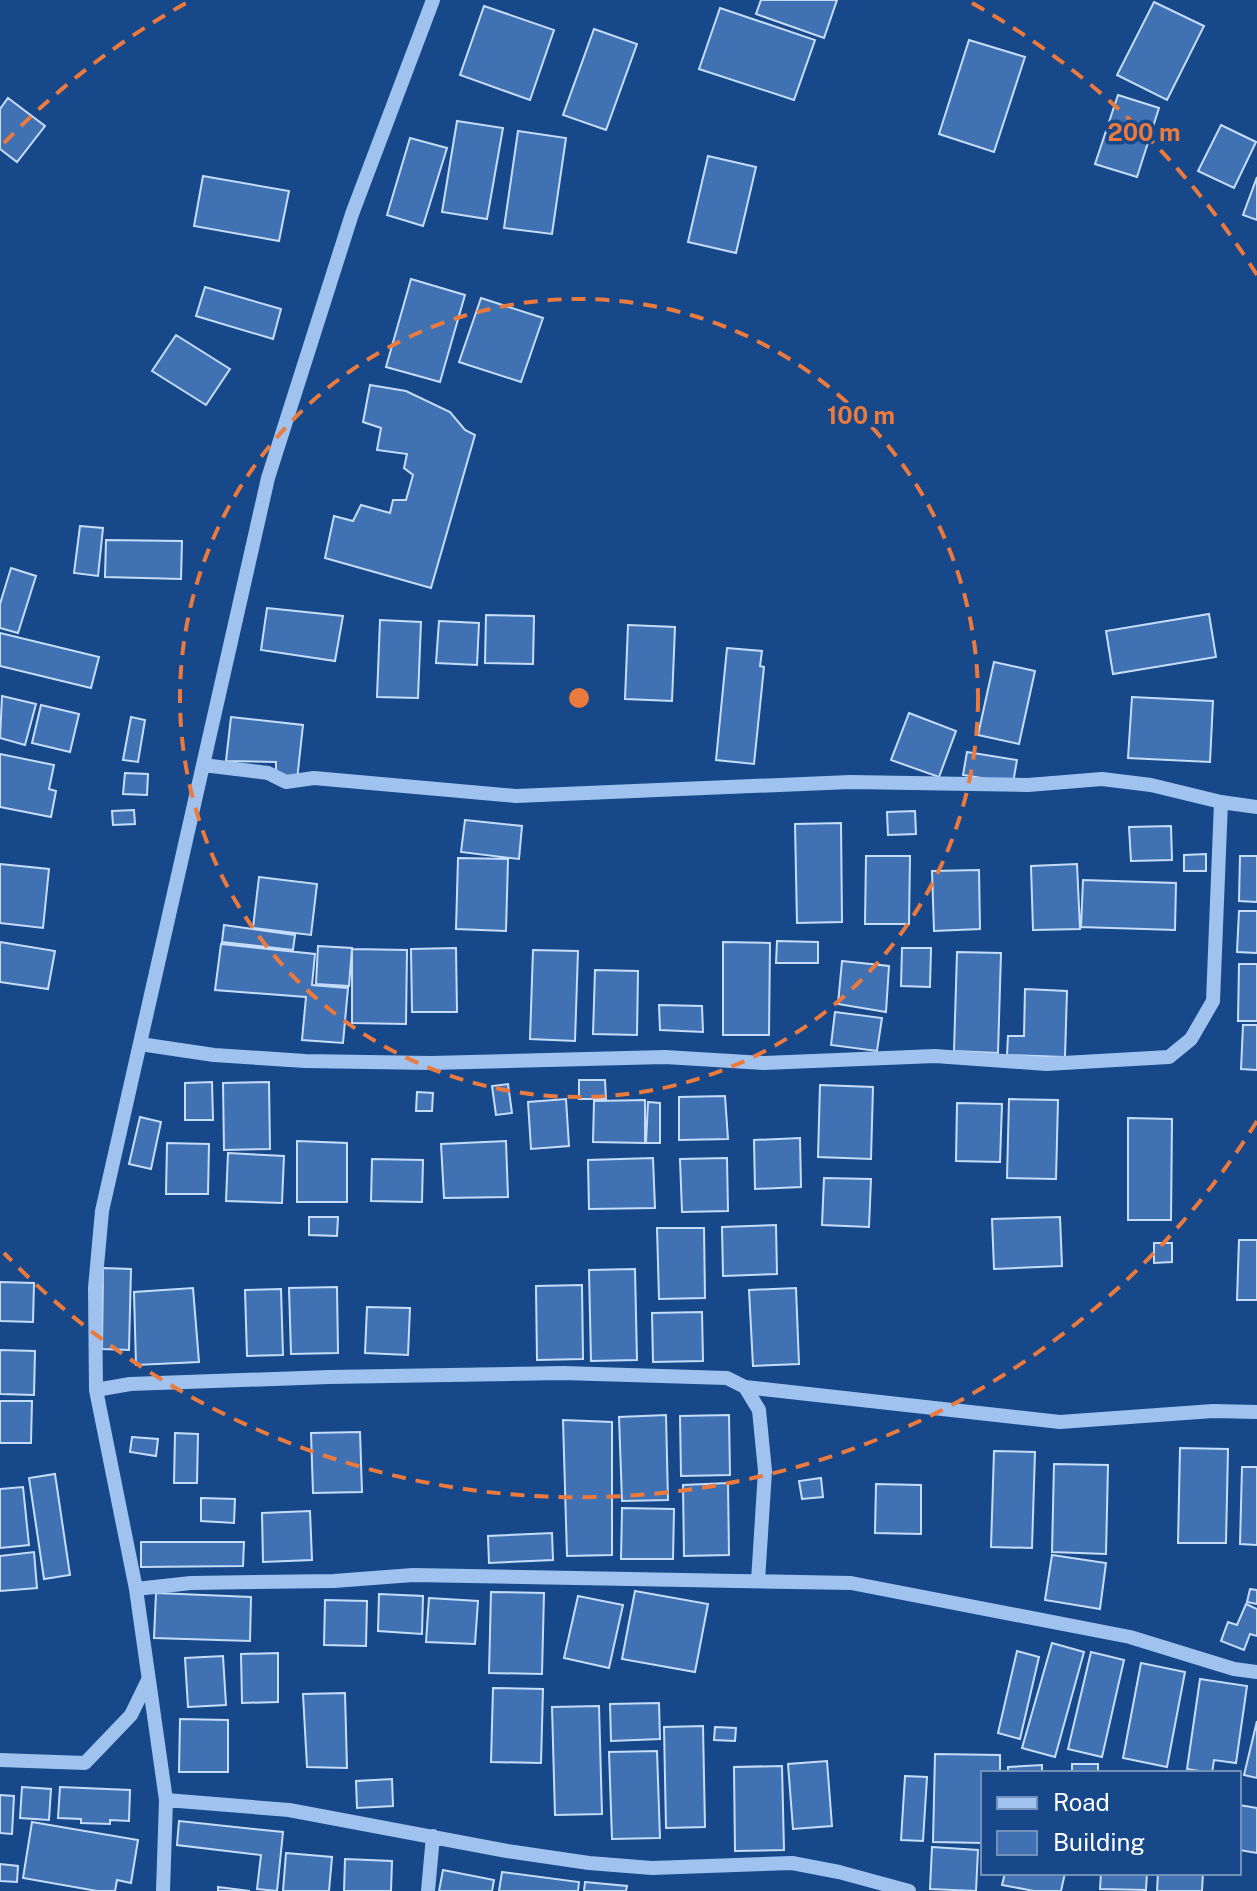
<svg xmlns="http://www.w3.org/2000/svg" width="1257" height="1891" font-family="'Public Sans',sans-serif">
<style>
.building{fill:#4071b3;stroke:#c6ddfa;stroke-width:2}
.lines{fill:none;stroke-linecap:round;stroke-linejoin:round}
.minor{stroke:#a0c2ee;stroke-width:14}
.ring{fill:none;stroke:#ed7a3d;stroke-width:4;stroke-dasharray:14 10}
.centre{fill:#ed7a3d;stroke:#17488a;stroke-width:4}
.ring-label{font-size:24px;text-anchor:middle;font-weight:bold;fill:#ed7a3d;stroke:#17488a;stroke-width:7;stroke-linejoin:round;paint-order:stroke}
</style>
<rect width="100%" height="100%" fill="#17488a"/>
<path class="building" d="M761 0H837L824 38 756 14Z
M1154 2 1204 26 1167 100 1117 75Z
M484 6 554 30 530 100 460 75Z
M720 8 815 40 794 100 699 69Z
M594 29 637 44 606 130 563 115Z
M969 40 1025 57 994 152 939 134Z
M1118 95 1159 108 1137 177 1095 164Z
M8 98 45 126 17 162 0 149V109Z
M457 121 503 128 487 219 442 212Z
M1221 125 1256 142 1234 188 1198 171Z
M518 131 566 138 552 234 504 228Z
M410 138 447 148 423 226 387 215Z
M708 156 756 167 736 253 688 242Z
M203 176 289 191 279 241 194 226Z
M1257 177V220L1243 215Z
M411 279 465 295 440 382 386 367Z
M205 287 281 309 273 339 196 316Z
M481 298 543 318 521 382 459 362Z
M176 335 230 369 206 405 152 371Z
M370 385 406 391 450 412 465 430 475 435 431 588 325 558 334 516 353 521 361 505 390 513 393 500H406L413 475 404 468 407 454 377 450 381 428 363 422Z
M80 526 103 528 98 576 74 573Z
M106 540 182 541 181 579 105 577Z
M11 568 36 576 18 633 0 628V604Z
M267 608 343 616 335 661 261 650Z
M1209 614 1216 657 1113 674 1106 631Z
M486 615 534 616 533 664 485 663Z
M380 620 421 622 418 698 377 697Z
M439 621 479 623 477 665 436 663Z
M628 625 675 627 672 701 625 699Z
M0 633 99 657 91 688 0 666Z
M727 648 762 651 760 666 764 667 754 764 716 760Z
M994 662 1035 671 1019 744 978 735Z
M2 696 36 704 25 745 0 738Z
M1132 697 1213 701 1210 762 1128 758Z
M41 705 79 714 70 752 32 743Z
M909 713 956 731 939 777 891 760Z
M131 717 145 720 138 762 123 760Z
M231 717 303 725 297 780 276 775V762L226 761Z
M967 752 1017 760 1013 783 963 775Z
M0 754 54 765 49 789 56 791 51 817 0 807Z
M125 773 148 774 147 795 123 794Z
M134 810 135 824 113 825 112 811Z
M915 811 916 834 888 835 887 812Z
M465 820 522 826 519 859 461 852Z
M841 823 842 922 797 923 795 824Z
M1171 826 1172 860 1131 861 1129 827Z
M1206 854V871H1184V855Z
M866 856H910L909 924H865Z
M1240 856H1257V902L1239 901Z
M458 858 508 859 506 931 456 929Z
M0 864 49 869 43 928 0 923Z
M1077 864 1080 929 1033 930 1031 866Z
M979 870 980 929 934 931 932 871Z
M259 877 317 884 311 935 253 928Z
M1083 880 1176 883 1175 930 1081 927Z
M1239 911H1257V953L1237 952Z
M224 925 295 935 293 950 222 942Z
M777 941 818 942V963H776Z
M0 942 55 951 48 989 0 982Z
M723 942 770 943 769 1035H723Z
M221 944 315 954 312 985 348 988 343 1043 302 1040 306 997 215 990Z
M318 946 352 948 349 986 316 984Z
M456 948 457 1012H412L411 949Z
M902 948H931L930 987 901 986Z
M352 949 407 950 406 1024 352 1023Z
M533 950 578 951 575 1041 530 1039Z
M957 952 1001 953 998 1053 954 1051Z
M842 961 889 966 886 1012 838 1004Z
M1239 964H1257V1021H1238Z
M595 970 638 971 637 1035 593 1034Z
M1025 989 1067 991 1065 1057 1007 1055 1008 1036H1024Z
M659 1005 702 1006 703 1032 660 1030Z
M835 1012 882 1018 877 1051 831 1045Z
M1243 1025H1257V1070L1241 1069Z
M579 1080H605L606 1099H579Z
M212 1082 213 1120H185V1083Z
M269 1082 270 1149 224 1150 223 1083Z
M508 1084 512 1113 496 1115 492 1086Z
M820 1085 873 1087 871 1159 818 1157Z
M417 1092 433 1093 432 1111H416Z
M725 1096 728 1139 679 1140V1097Z
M566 1099 569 1146 531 1149 528 1102Z
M1009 1099 1058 1100 1056 1179 1007 1178Z
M645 1100V1143L593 1142 594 1101Z
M648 1102 660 1103V1143H646Z
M957 1103 1002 1104 1000 1162 956 1161Z
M140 1117 161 1122 151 1169 129 1164Z
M1128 1118 1172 1119 1171 1220H1128Z
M800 1138 801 1187 755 1189 754 1140Z
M297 1141 347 1143V1202H297Z
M506 1141 508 1197 444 1198 441 1144Z
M167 1143 209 1144 208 1194H166Z
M228 1153 284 1156 282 1203 226 1201Z
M653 1158 655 1208 589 1209 588 1160Z
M727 1158 728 1211 682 1212 680 1159Z
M372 1159 423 1160 422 1202 371 1201Z
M824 1178 871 1179 869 1227 822 1225Z
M309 1217H338L337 1236 309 1235Z
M1060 1217 1062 1266 994 1269 992 1219Z
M776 1225 777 1274 723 1276 722 1227Z
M657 1228H704L705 1298 659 1299Z
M1239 1240H1257V1300H1237Z
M1154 1243H1172V1262L1154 1263Z
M103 1268 131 1269 129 1350 102 1349Z
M635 1269 637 1360 591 1361 589 1270Z
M0 1282 34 1283 33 1322 0 1321Z
M582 1285 583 1359 537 1360 536 1286Z
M337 1287 338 1353 291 1354 289 1288Z
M193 1288 199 1362 136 1365 134 1292Z
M796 1288 799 1364 753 1366 749 1290Z
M281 1289 283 1355 247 1356 245 1290Z
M367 1307 410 1308 408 1355 365 1353Z
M702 1312 703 1361 653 1362 652 1313Z
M0 1350 35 1351 34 1395 0 1394Z
M0 1401H32L31 1443H0Z
M666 1415 668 1500 622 1501 619 1417Z
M729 1415 730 1475 681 1476 680 1416Z
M563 1420 612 1422V1555L567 1556Z
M360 1432 362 1492 313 1493 311 1433Z
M175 1433 198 1434 197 1483H174Z
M132 1437 158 1439 156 1456 130 1452Z
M1180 1448 1228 1449 1226 1543H1178Z
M994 1451 1035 1452 1032 1548 991 1547Z
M1054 1464 1108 1465 1106 1554 1052 1552Z
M1242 1467H1257V1545L1240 1544Z
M55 1474 70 1575 44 1579 29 1478Z
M821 1478 823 1497 802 1499 799 1481Z
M728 1483 729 1555 684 1556 683 1485Z
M876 1484 921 1485V1534L875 1533Z
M23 1487 29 1545 0 1548V1489Z
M201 1498 235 1499 234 1523 201 1521Z
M622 1508 674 1509 673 1559H621Z
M310 1511 312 1560 263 1562 262 1513Z
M552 1533 553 1560 489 1563 488 1536Z
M141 1542H244L243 1566 141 1567Z
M34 1552 37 1588 0 1591V1556Z
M1052 1555 1106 1563 1100 1609 1045 1600Z
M1250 1589 1257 1590V1604L1247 1602Z
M635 1591 708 1604 695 1672 622 1659Z
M491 1592 544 1593 542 1674 489 1673Z
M156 1593 251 1597 250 1641 154 1638Z
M379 1594 423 1596 422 1634 378 1631Z
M578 1596 623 1605 609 1668 564 1658Z
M429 1598 478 1601 475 1644 426 1642Z
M325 1600 367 1601 366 1646 324 1645Z
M1246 1604 1257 1609V1636L1250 1634 1244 1650 1221 1641 1228 1622 1237 1625Z
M1052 1643 1084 1652 1055 1757 1022 1748Z
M1017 1651 1039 1657 1020 1739 998 1733Z
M1091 1652 1124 1660 1102 1757 1068 1749Z
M278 1653V1702L242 1703 241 1654Z
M223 1656 226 1705 188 1707 185 1658Z
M1141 1663 1185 1672 1167 1767 1123 1758Z
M1200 1679 1247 1686 1236 1763 1214 1760 1212 1773 1187 1769Z
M493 1688 543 1689 541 1763 491 1762Z
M345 1693 347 1768 307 1767 303 1694Z
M659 1703 660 1739 611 1741 610 1704Z
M599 1706 602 1814 555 1815 552 1707Z
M180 1719 228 1720V1772H179Z
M1257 1721V1778L1244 1775Z
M703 1726 705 1827 666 1828 664 1727Z
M715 1727 736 1728 735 1741 714 1740Z
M657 1751 660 1838 612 1839 609 1752Z
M935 1754 1000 1755V1773H983V1843L933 1842Z
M827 1761 832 1826 793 1829 788 1764Z
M1072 1764H1098V1773H1072Z
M1042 1765V1773H1008V1767Z
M782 1766 784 1850 735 1851 734 1767Z
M905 1776 927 1777 923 1841 901 1840Z
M392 1779 393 1806 357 1808 356 1781Z
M22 1787 51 1789 49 1820 20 1818Z
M60 1787 130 1790 129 1821 110 1820V1824L81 1823V1819L58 1818Z
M0 1795 14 1796 12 1834 0 1833Z
M1239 1805 1257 1808V1853L1239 1850Z
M179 1821 283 1832 277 1891 257 1889 261 1855 177 1845Z
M32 1822 138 1840 131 1883 117 1880 115 1891H97L23 1878Z
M932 1847 978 1850 976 1891 930 1889Z
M286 1853 332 1857 329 1891H283Z
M345 1859 392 1861 391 1891H344Z
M0 1864 18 1866 17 1882 0 1881Z
M443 1870 494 1880 492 1891H439Z
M502 1872 579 1882 578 1891H499Z
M1005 1873H1065L1061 1891H1034L1002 1885Z
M1101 1873H1147L1146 1890 1100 1889Z
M1158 1873H1203L1202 1891H1157Z
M585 1882 627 1886 626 1891H584Z
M218 1887 250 1891H218Z"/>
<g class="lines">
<path class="minor" d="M203 765 268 773 286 782 314 778 516 796 850 782 1028 785 1102 779 1151 785 1221 802 1257 807
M140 1044 214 1055 305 1061 431 1063 665 1057 764 1063 935 1056 1046 1064 1169 1057 1191 1039 1213 1001 1221 802
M745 1387 1060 1422 1213 1411 1257 1412
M96 1390 130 1384 329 1377 563 1373 727 1378 745 1387 759 1410 765 1471 758 1581
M136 1589 191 1583 334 1581 413 1575 851 1583 1130 1637 1234 1669 1257 1672
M0 1760 85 1763 131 1715 148 1680
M166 1800 289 1810 507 1851 589 1863 652 1868 792 1863 839 1872 909 1891
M163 1891 166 1800 136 1589 96 1390 95 1288 102 1211 268 478 352 214 433 0
M428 1891 433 1836"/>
</g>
<g class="ring">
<circle cx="579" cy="698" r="399"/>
<path d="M1257 1121A799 799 0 0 1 4 1253M4 143A799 799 0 0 1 186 3M972 3A799 799 0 0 1 1257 275"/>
</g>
<circle cx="579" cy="698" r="12" class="centre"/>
<g class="ring-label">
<text x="1144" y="141">200 m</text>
<text x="861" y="424">100 m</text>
</g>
<rect x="981" y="1771" width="260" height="104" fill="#17488a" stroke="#7491b9" stroke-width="2"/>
<rect x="997" y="1797" width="40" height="12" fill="#a0c2ee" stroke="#7491b9" stroke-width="2"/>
<text x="1053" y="1811" font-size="24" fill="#ffffff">Road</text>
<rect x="997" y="1831" width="40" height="24" fill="#4071b3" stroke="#7491b9" stroke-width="2"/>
<text x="1053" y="1851" font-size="24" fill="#ffffff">Building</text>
</svg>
